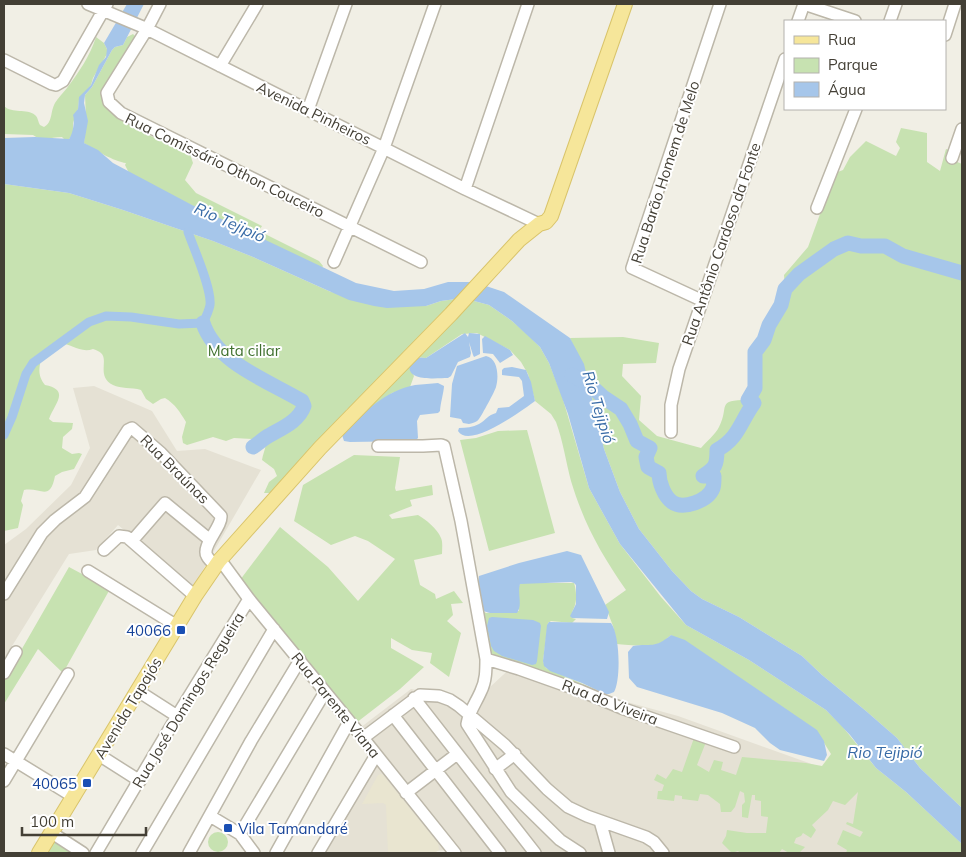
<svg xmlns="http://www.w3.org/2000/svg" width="966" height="857" font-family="Mulish,sans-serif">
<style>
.residential{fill:#e5e1d4}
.education{fill:#e9e5d0}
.green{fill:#c7e2b1}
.water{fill:#a6c6ea}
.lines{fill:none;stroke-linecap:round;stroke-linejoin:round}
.canal{stroke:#a6c6ea;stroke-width:9}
.river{stroke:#a6c6ea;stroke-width:15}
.minor-casing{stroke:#bcb7a9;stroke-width:14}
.major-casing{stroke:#d9c46b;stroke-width:16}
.minor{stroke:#fff;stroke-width:11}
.major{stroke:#f6e69a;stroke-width:14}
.transit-dot{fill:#1a4fb4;stroke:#fff;stroke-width:2}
.labels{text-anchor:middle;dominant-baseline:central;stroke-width:4;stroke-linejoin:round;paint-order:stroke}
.street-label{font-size:15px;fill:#433f35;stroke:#fff}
.park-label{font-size:15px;fill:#3f702e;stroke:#fff}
.transit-label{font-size:15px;fill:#164399;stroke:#fff;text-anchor:end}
.water-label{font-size:16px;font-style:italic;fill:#386ba6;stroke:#fff}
</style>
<rect width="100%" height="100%" fill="#f1efe5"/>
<path class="residential" d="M94 386 152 411 177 451 205 449 261 470 193 587 118 525 96 550 69 554 4 659V545L26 529 71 485 90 448 73 388Z
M516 663 616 699 678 716 820 767 953 853H453L450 850 390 853H322L377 757 356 731 411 689 445 695 457 704 460 715Z"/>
<path class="education" d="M381 774 383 775 438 843 439 850 436 852 388 853 386 805 383 803 362 804 378 775Z"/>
<path class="green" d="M133 34 136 37 106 105C119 125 168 143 190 154L193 163 185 180 196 193 262 226 259 231 319 261 323 266 321 269 130 175 125 165 126 163C115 162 93 149 84 143L86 118 85 95 92 87 112 50 115 47 123 45 127 37Z
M96 37 104 43 107 49V54L93 78 91 85 79 100 78 109 73 123V134L69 139H64L62 137C52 137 42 142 33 135L4 134V106C12 114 27 108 35 115 38 117 38 122 40 125L44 127C53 122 50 112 55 103 58 98 63 93 67 88 79 72 90 56 96 37Z
M901 128 927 133V162L940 171 946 149 952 151 950 159 962 164V808L920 768 897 738 866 711 822 675 802 656 739 617 702 599 691 591 672 571 639 529 620 492 604 449 594 410 590 385 570 338 623 337 659 343 656 363 623 364 622 376 641 396 639 420 657 436 701 448C706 442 715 435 719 427 730 406 715 400 748 400L755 388V352L764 340 769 325 781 305 785 289 784 275 808 247 835 173 843 170 850 157 866 141 896 156 900 148 896 142Z
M4 184 69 193 123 210 213 241 253 257 331 292 426 306 441 301 463 298 489 305 512 321 528 335 540 347 549 363 562 396 589 488 620 544 661 597 686 625 749 660 826 710 842 726 876 768 906 792 960 842 962 844V853H846L847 850 837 844 843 830 860 837 863 832 846 824 847 822 853 824 858 792 845 805 833 801 828 810 812 825 816 830 811 838 803 833 801 836 796 838 794 843 805 847 799 853H789L782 849 779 853H740L738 851 732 853 722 843 726 836 727 830 747 833H766L768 817 761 816V801L755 800V795H752L748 818 742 817V805L745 802 744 793 740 791 735 807 731 812H721L720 804 708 795 700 794 698 801 682 799V796L675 795 674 801 657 799 658 791H662L664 785 654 780 657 774 666 779 673 769 682 772 694 738 706 742 697 765 709 772 714 760 723 762 721 770 736 775 742 757 806 763 822 766 831 754 816 730 671 635C667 638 663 643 658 644 650 647 626 645 617 644L613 626 605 605 626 590C601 554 584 524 571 481 566 462 563 441 556 422L551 414 535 401 528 374 521 362 510 350 477 333 462 334 426 358 413 357V374L414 376 410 387 392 393 359 416 350 408 347 409 340 421 275 493H264L269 482 277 476 274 469 262 460C263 451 270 443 261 436L252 439 234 438 226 441 213 437 187 445 183 443 182 437 186 422C180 412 175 404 165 398L161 399 153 404 146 399 141 390C131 387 121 389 113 385 96 376 109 360 101 353 99 351 96 350 93 349 79 354 68 341 58 344 53 346 47 353 42 356 39 367 37 375 45 385 71 390 54 404 49 419L53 422 73 423 72 429 63 437 62 448 72 454 79 453 82 454 74 469 62 472 55 476C50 502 41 487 24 490L21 501 23 505 18 528 4 531Z
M527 430 555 533 489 551 460 440 476 438 498 431Z
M354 455 400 457 395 488 396 491 432 485 433 495 410 500 412 506 389 515 392 519 418 515C426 520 437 528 441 538 443 542 442 549 442 554L414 560 420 585 435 594 436 599 454 591 463 603 451 604 453 615 447 621 461 633 449 677 430 663 432 653 412 650 391 638V648L424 667 400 689 356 723 240 580 280 527 328 567 358 601 395 559 368 541 355 536 331 545 294 521 303 485Z
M69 567 110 589 63 673 38 649 4 704V680Z
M523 583H574C576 589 577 599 575 605 573 611 571 612 572 618L576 619 572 623 551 621 548 623 543 661 546 668 599 691 491 657 482 617 483 611 486 613 519 611 518 588 520 584Z
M208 842a10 10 0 1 1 20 0a10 10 0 1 1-20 0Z
M50 842 55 843 72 853H42Z"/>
<path class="water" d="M127 4H144L123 45 115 47 112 50 92 87 85 95 84 103 88 121 84 143 98 150 113 163 192 205 356 283 394 291 424 289 448 282H474L504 292 570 338 584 364 604 449 620 492 639 529 672 571 691 591 702 599 739 617 802 656 822 675 866 711 897 738 920 768 962 808V844L906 792 876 768 850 735 826 710 749 660 686 625 620 544 589 488 568 414 549 363 540 347 512 321 489 305 463 298 441 301 426 306 387 308 374 306 349 300 253 257 213 241 123 210 69 193 4 184V138L35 137 69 139C73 134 75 121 73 115L78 109 79 97 91 85 99 65 106 57 107 49 104 43Z
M465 333 468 337 469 333 480 334V354L474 357 473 355 469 342 471 353 470 357 458 362 451 376 448 378C435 378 398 383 413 357L426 358Z
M485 336 510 350 513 355 500 363 493 354 483 353 482 339Z
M486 356C498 358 499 377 496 387 495 391 482 415 479 419 477 422 473 423 469 424L463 423 461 419 450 417 452 384 457 366Z
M512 367 526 370 531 382 535 401C523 410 469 450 458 431L459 428C466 428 473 427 479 424 486 420 488 415 496 413L498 408 509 407 524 396 522 381 519 377 502 375V370L504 368Z
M438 383 444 386C444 391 440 405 440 411L438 413 420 415 417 421 418 438 415 441 350 442 344 441 342 435C361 414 386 390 415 385 423 384 431 384 438 383Z
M567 551 581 555 609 612 607 619 572 618 570 616 576 604V585L574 583 571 582 520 584C517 593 523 605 517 613H490L483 611 478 585 479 576 519 563Z
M492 617 533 620 540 623 541 626 537 661 536 664 532 665 502 656 494 651 491 646 487 626 489 618Z
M549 622 611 623C620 635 621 680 614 692L609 694H605L582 683 550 671 544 666 543 661 547 625Z
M671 635 685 640 817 730 824 741 827 755 824 761 780 750 770 743 755 728 722 713 637 687 629 678 628 652 633 646C652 643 654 649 671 635Z"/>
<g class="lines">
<path class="canal" d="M4 435 12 417 26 374 33 363 89 322 106 316 131 317 179 324 203 323C206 317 209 311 210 305 212 289 194 249 188 232"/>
<path class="river" d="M203 323C216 363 269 381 302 401L304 406C299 421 282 428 270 435 264 438 259 443 253 447
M572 375 590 385 603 397 621 409 630 424 637 441 650 448 646 457 648 467 659 473C659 482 664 496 672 502 683 510 708 501 713 488 714 485 714 479 714 476H703C715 468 717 466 717 450 739 438 740 422 754 403L748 400 755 388V352L764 340 769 325 781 305 785 289 799 274 834 249 848 243 861 246H885L903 256 962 273"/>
<defs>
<path id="minor" d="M88 4 143 27 465 189 539 224
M160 4 147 29 107 93 109 102 121 113 421 262
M804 4 855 21
M798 21 804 4
M890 21 896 4
M945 35 955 4
M4 60 52 84 56 85 63 81 107 4
M220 66 257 4
M308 110 346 4
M952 158 962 129
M465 189 528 4
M817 208 856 109
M334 262 384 148 435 4
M701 300 632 268 720 4
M671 432V405L679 369 785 59
M378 446H423L441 445 444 446 461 521 486 659C486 670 486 681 481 691 476 703 469 711 467 724L511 792 560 840 580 853
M132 541 165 503 210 540
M104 550 119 536 127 537 195 596
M219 561 224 565 249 599 363 738 455 853
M88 571 177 626
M4 594 42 533 55 520 85 497 128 430 132 428 161 453 221 516C222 527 201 546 207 556 209 560 213 563 216 565
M486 659 519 669 581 691 624 709 734 747
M4 673 16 652
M138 691 177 716
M414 698 535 853
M393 715 500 853
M363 738 420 695 439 696 450 700 459 706 505 745 547 789 568 807 587 816 646 837 654 842 663 853
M4 754 74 797
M99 755 140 781
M495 769 515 754
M4 781 68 674
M406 793 457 754
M210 816 240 834 254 853
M600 821 609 853
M52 833 83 853
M240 834 325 692
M96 853 177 716 249 599
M142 853 274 629
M189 853 251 741 300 660
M276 853 349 722
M318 853 376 755"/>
<path id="major" d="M39 853 195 596 219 561 320 448 451 314 519 240 539 224 546 222 551 216 625 4"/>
</defs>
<use href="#minor" class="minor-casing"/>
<use href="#major" class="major-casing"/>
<use href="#minor" class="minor"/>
<use href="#major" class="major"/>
</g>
<g class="transit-dot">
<rect x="176" y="625" width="10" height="10" rx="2.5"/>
<rect x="82" y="778" width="10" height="10" rx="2.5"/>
<rect x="223" y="823" width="10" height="10" rx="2.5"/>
</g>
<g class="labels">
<g class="street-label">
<text transform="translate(314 113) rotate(26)">Avenida Pinheiros</text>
<text transform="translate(225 165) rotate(26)">Rua Comissário Othon Couceiro</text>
<text transform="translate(665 172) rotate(-72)">Rua Barão Homem de Melo</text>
<text transform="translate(721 244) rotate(-71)">Rua Antônio Cardoso da Fonte</text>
<text transform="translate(175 469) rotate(45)">Rua Braúnas</text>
<text transform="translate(188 700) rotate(-59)">Rua José Domingos Regueira</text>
<text transform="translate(610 702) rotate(21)">Rua do Viveira</text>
<text transform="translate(336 705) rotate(51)">Rua Parente Viana</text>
<text transform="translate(128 708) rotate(-59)">Avenida Tapajós</text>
</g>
<g class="park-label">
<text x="244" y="350">Mata ciliar</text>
</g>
<g class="transit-label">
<text x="171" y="630">40066</text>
<text x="77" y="783">40065</text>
<text x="238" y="828" text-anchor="start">Vila Tamandaré</text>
</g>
<g class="water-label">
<text transform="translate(230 222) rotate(24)">Rio Tejipió</text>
<text transform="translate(599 407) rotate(73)">Rio Tejipió</text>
<text x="885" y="752">Rio Tejipió</text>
</g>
</g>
<rect width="966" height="857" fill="none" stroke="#433f35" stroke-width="10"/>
<rect x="784" y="20" width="162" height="90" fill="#ffffff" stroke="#b4b2ae"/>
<rect x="794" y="36" width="25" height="8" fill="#f6e69a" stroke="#b4b2ae"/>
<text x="828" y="45" font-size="15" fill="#433f35">Rua</text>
<rect x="794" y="58" width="25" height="15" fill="#c7e2b1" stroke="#b4b2ae"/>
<text x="828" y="70" font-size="15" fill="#433f35">Parque</text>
<rect x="794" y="82" width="25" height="15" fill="#a6c6ea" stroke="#b4b2ae"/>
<text x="828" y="95" font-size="15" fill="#433f35">Água</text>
<path d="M22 827v8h124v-8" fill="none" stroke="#433f35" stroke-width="2.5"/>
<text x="30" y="827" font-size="15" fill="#433f35" stroke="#ffffff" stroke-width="4" paint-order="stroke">100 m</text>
</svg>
